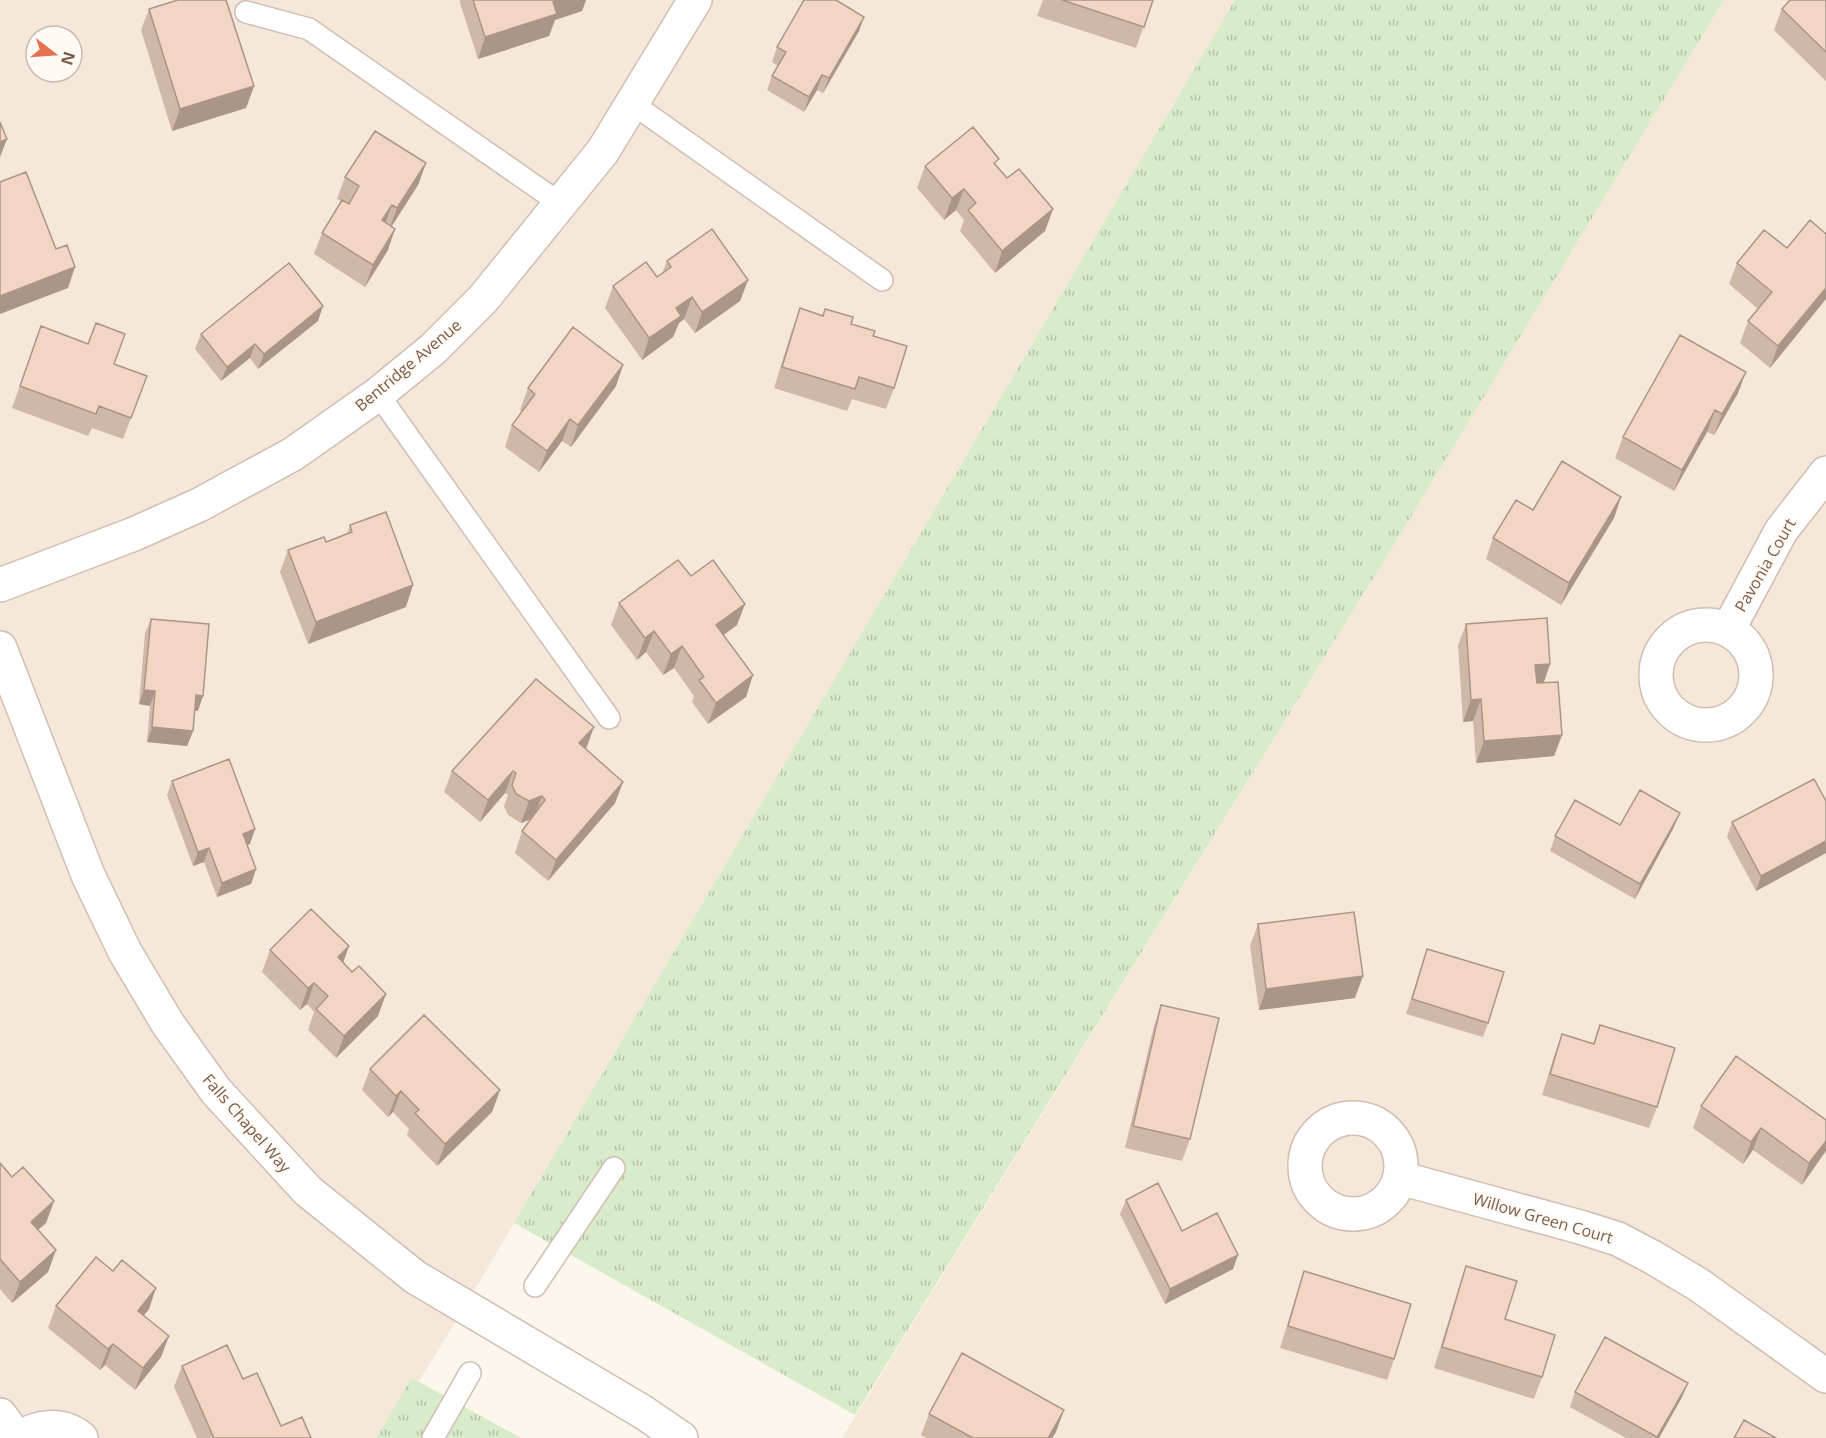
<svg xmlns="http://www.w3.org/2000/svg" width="1826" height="1438" font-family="'Open Sans',sans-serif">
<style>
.residential{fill:#f5e8da;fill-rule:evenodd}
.grass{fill:url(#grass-tufts)}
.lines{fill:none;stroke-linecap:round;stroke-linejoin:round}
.service-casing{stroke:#d1beb0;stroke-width:24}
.minor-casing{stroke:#d1beb0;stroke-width:36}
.tertiary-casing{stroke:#d1beb0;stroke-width:36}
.service{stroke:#fff;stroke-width:21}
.minor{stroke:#fff;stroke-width:33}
.tertiary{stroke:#fff;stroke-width:33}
.wall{fill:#d1b7a8}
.shaded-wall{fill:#aa9588}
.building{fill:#f3d5c3;stroke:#aa9588;stroke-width:1.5}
.labels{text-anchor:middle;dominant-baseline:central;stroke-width:4.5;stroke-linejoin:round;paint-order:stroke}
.street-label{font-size:16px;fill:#7a5c4d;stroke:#fffaf3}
</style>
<defs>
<pattern id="grass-tufts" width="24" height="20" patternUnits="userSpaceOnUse" patternTransform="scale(1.5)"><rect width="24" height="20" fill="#d8ecc9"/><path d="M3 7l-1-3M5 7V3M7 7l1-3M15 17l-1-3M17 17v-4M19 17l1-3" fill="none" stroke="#b4c2a5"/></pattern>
</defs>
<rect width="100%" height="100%" fill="#fdf6ec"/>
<path class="residential" d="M0 0H1235L461 1313 384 1438H0ZM36 36H72V72H36Z
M1724 0H1826V1438H842L1400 535Z"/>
<path class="grass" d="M1235 0H1724L1400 535 855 1415 514 1223Z
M412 1378 521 1438H376Z"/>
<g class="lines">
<defs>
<path id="service" d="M246 12 309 29 561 204
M633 104 882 280
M378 394 609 718
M535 1286 614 1168
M433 1438 470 1373"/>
<path id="minor" d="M0 585 134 534 199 505 293 454 378 394 433 349 483 299 603 151 695 0
M1656 675a50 50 0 1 1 100 0a50 50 0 1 1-100 0Z
M1728 630 1781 531 1826 473
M1305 1166a48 48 0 1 1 96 0a48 48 0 1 1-96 0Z
M1400 1178 1580 1227 1618 1239 1654 1258 1699 1285 1826 1376
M0 1415 17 1438
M19 1438C38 1426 62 1422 81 1438"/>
<path id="tertiary" d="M0 648 88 875 125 952 168 1024 216 1091 308 1191 415 1277 643 1412 681 1438"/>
</defs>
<use href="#service" class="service-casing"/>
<use href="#minor" class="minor-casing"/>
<use href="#tertiary" class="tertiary-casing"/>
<use href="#service" class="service"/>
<use href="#minor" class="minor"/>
<use href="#tertiary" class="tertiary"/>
</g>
<path class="wall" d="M460 0H586L582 11 555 20 549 36 478 59 460 3Z
M1043 0H1153L1136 48 1037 16Z
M1826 0V81L1774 30 1782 9Z
M149 9 254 86 246 108 172 131 141 30Z
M864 17 859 31 823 93 817 90 804 112 767 90 772 76 778 66 772 62 777 47Z
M426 163 418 185 392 226 388 250 365 287 314 254 322 233 341 201 337 199 345 177Z
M925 166H997L1007 178 1053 209 1045 231 995 273 960 231 964 220 956 210 944 220 917 188Z
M1826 234 1770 368 1740 343 1748 321 1758 309 1729 284 1737 263 1787 248Z
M667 261 748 280 740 301 695 333 684 319 679 323 673 337 642 360 605 308 613 286 657 277 662 274Z
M800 308 851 324 873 336 894 388 886 409 852 399 847 411 774 388 792 330Z
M318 321 258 369 250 358 221 381 195 349 201 334Z
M41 326 114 364 147 376 123 439 92 428 88 436 12 408Z
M623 365 616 386 571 447 562 441 539 472 505 447 512 425 522 412 520 410 528 388Z
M1738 393 1714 435 1707 432 1674 491 1615 458 1623 437Z
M1621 497 1614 518 1561 605 1486 559 1493 538 1533 510Z
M350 525 406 607 308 644 280 572 288 550 326 542 347 534Z
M691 576 737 625 724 635 746 697 708 724 692 702 694 696 674 668 663 675 646 652 637 660 611 625 619 603Z
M151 619 198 711 195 710 193 731 187 746 147 742 150 706 139 704 145 633Z
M1466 624 1550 664 1544 683 1562 735 1554 756 1476 763 1473 721 1463 722 1458 645Z
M586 749 623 782 615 803 548 881 515 853 522 831 531 819 521 823 508 815 504 806 508 795 505 793 480 822 444 792 452 771Z
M172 781 250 844 247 845 256 869 251 884 217 897 204 862 193 866 167 795Z
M1826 801V853L1756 891 1727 837 1732 822Z
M1620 825 1674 827 1635 899 1550 851 1555 836Z
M1258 924 1355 998 1259 1010 1250 946Z
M349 946 343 963 378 1016 336 1058 308 1030 314 1012 307 1004 300 1010 262 972 270 950Z
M1427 949 1488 1023 1483 1037 1406 1014Z
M1161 1005 1190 1139 1182 1161 1125 1148 1154 1026Z
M1600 1025 1657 1107 1649 1128 1542 1095 1554 1056 1562 1034 1593 1044Z
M370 1069 500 1090 492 1112 437 1166 407 1135 409 1129 393 1112 388 1117 362 1090Z
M1701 1106 1826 1120 1802 1185 1753 1150 1743 1164 1693 1128Z
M0 1163 12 1177 54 1201 46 1223 38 1230 56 1250 48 1272 12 1303 0 1289Z
M1126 1200 1182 1231 1238 1255 1233 1269 1165 1304 1120 1214Z
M1466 1266 1505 1319 1542 1377 1534 1399 1434 1368 1459 1287Z
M1304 1271 1394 1359 1387 1380 1280 1348 1297 1293Z
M56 1306 149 1309 144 1315 161 1357 135 1390 105 1365 100 1370 48 1328Z
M182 1366 243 1379 281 1426 311 1438H197L174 1387Z
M1688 1383 1682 1397 1659 1438H1626L1570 1407 1575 1392Z
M929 1414 1056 1432 1052 1438H926L921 1435Z"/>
<path class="shaded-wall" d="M558 0H586L582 11 555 20 549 36 478 59 485 37 553 2Z
M864 17 859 31 823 93 829 78Z
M822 75 817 90 804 112 809 97Z
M254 86 246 108 172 131 180 109Z
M7 139 0 157V142Z
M426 163 418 185 389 230 397 208Z
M964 189 956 210 944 220 952 198Z
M392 205 384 227 382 220Z
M1053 209 1045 231 995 273 1002 251Z
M395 229 388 250 365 287 373 265Z
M75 267 68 288 0 314V296Z
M748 280 740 301 695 333 702 312Z
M1826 288V299L1770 368 1778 346Z
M692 297 684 319 679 323 673 337 642 360 649 338 676 308Z
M323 306 318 321 258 369 264 354Z
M255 344 250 358 221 381 227 367Z
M623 365 616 386 571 447 578 425Z
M1746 372 1738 393 1714 435 1722 414Z
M1715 410 1707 432 1674 491 1682 470Z
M570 419 562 441 539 472 547 451Z
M1621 497 1614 518 1561 605 1569 583Z
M413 585 406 607 308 644 316 622Z
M745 604 737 625 708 646 716 625Z
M654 631 646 652 637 660 645 638Z
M682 646 674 668 663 675 671 654Z
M1550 664 1542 686 1527 687 1535 665Z
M753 675 746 697 708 724 716 703Z
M144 690 155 691 150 706 139 704Z
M196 695 203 696 198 711 191 710Z
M1481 699 1473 721 1463 722 1471 700Z
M152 727 193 731 187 746 147 742Z
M594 727 586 749 571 764 579 743Z
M1562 735 1554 756 1476 763 1484 741Z
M513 771 505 793 480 822 488 800Z
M623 782 615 803 548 881 556 860Z
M542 796 534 818 521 823 529 801Z
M1680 813 1674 827 1635 899 1640 884Z
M255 829 250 844 238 848 243 834Z
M1826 841V853L1756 891 1761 876Z
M209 848 204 862 193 866 198 852Z
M256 869 251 884 217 897 222 883Z
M349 946 341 968 338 957Z
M1363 976 1355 998 1259 1010 1266 989Z
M314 983 307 1004 300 1010 308 988Z
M386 994 378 1016 336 1058 344 1036Z
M500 1090 492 1112 437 1166 445 1144Z
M401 1091 393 1112 388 1117 396 1096Z
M1761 1128 1753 1150 1743 1164 1751 1142Z
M1826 1141V1151L1802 1185 1809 1163Z
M54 1201 46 1223 23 1243 31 1222Z
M56 1250 48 1272 12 1303 20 1282Z
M1238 1255 1233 1269 1165 1304 1170 1289Z
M156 1288 149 1309 130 1332 138 1311Z
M169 1336 161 1357 135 1390 143 1368Z
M113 1344 105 1365 100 1370 108 1349Z
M1688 1383 1682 1397 1659 1438H1656Z
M1064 1410 1056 1432 1052 1438H1048Z"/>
<path class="building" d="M178 0H226L254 86 180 109 149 9Z
M473 0H558L553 2 557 14 485 37Z
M804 0H836L864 17 829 78 822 75 809 97 772 76 786 52 777 47Z
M1062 0H1153L1144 27Z
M1790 0H1826V52L1782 9Z
M0 122 7 139 0 142Z
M973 127 999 159 994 163 1007 178 1019 169 1053 209 1002 251 968 210 976 203 964 189 952 198 925 166Z
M375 131 426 163 397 208 392 205 382 220 395 229 373 265 322 233 342 200 349 204 359 186 345 177Z
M26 172 56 249 67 245 75 267 0 296V182Z
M1810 220 1826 234V288L1778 346 1748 321 1772 292 1737 263 1764 230 1787 248Z
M712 229 748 280 702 312 692 297 676 308 681 316 649 338 613 286 646 262 657 277 671 267 667 261Z
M289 263 323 306 264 354 255 344 227 367 201 334Z
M800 308 823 316 825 309 853 317 851 324 875 331 873 336 907 346 894 388 859 377 855 389 782 367Z
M96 323 125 334 114 364 147 376 131 418 99 406 96 414 20 386 41 326 88 344Z
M573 327 623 365 578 425 570 419 547 451 512 425 535 394 528 388Z
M1680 335 1746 372 1722 414 1715 410 1682 470 1623 437Z
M1562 461 1621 497 1569 583 1493 538 1516 500 1533 510Z
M386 512 413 585 316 622 288 550 324 537 326 542 352 532 350 525Z
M678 560 691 576 713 560 745 604 716 625 753 675 716 703 699 680 704 677 682 646 671 654 654 631 645 638 619 603Z
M1547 618 1550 664 1535 665 1537 683 1558 682 1562 735 1484 741 1481 699 1471 700 1466 624Z
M151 619 209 624 203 696 196 695 193 731 152 727 155 691 144 690Z
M536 679 594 727 579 743 623 782 556 860 522 831 545 800 542 796 529 801 516 794 512 785 516 773 513 771 488 800 452 771Z
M229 759 255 829 243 834 256 869 222 883 209 848 198 852 172 781Z
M1814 779 1826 801V841L1761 876 1732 822Z
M1640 790 1680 813 1640 884 1555 836 1575 800 1620 825Z
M311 909 349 946 338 957 352 972 359 966 386 994 344 1036 316 1009 328 996 314 983 308 988 270 950Z
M1354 912 1363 976 1266 989 1258 924Z
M1427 949 1504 972 1488 1023 1412 999Z
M1161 1005 1219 1018 1190 1139 1133 1126Z
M424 1015 500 1090 445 1144 415 1113 419 1110 401 1091 396 1096 370 1069Z
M1600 1025 1675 1048 1657 1107 1550 1074 1562 1034 1594 1044Z
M1736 1056 1826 1120V1141L1809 1163 1761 1128 1751 1142 1701 1106Z
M0 1163 12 1177 23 1167 54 1201 31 1222 56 1250 20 1282 0 1259Z
M1158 1183 1182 1231 1217 1213 1238 1255 1170 1289 1126 1200Z
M96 1257 113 1271 122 1260 156 1288 138 1311 169 1336 143 1368 113 1344 108 1349 56 1306Z
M1466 1266 1517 1281 1505 1319 1555 1335 1542 1377 1442 1347Z
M1304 1271 1411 1304 1394 1359 1288 1326Z
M1605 1337 1688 1383 1657 1437 1575 1392Z
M227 1345 243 1379 257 1373 281 1426 302 1417 311 1438H214L182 1366Z
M962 1353 1064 1410 1048 1438H973L929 1414Z
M1744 1420 1776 1438H1734Z"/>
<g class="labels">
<g class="street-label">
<text transform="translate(408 365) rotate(-40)">Bentridge Avenue</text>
<text transform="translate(1765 565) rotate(-60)">Pavonia Court</text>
<text transform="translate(247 1123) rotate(49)">Falls Chapel Way</text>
<text transform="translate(1543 1218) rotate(16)">Willow Green Court</text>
</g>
</g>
<g transform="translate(54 54) rotate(107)"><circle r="28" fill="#fffaf3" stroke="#cabbb1" stroke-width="1.5"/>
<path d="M0-4.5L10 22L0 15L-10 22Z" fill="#e76f51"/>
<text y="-9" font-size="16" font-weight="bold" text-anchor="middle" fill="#7a5c4d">N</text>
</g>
</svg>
